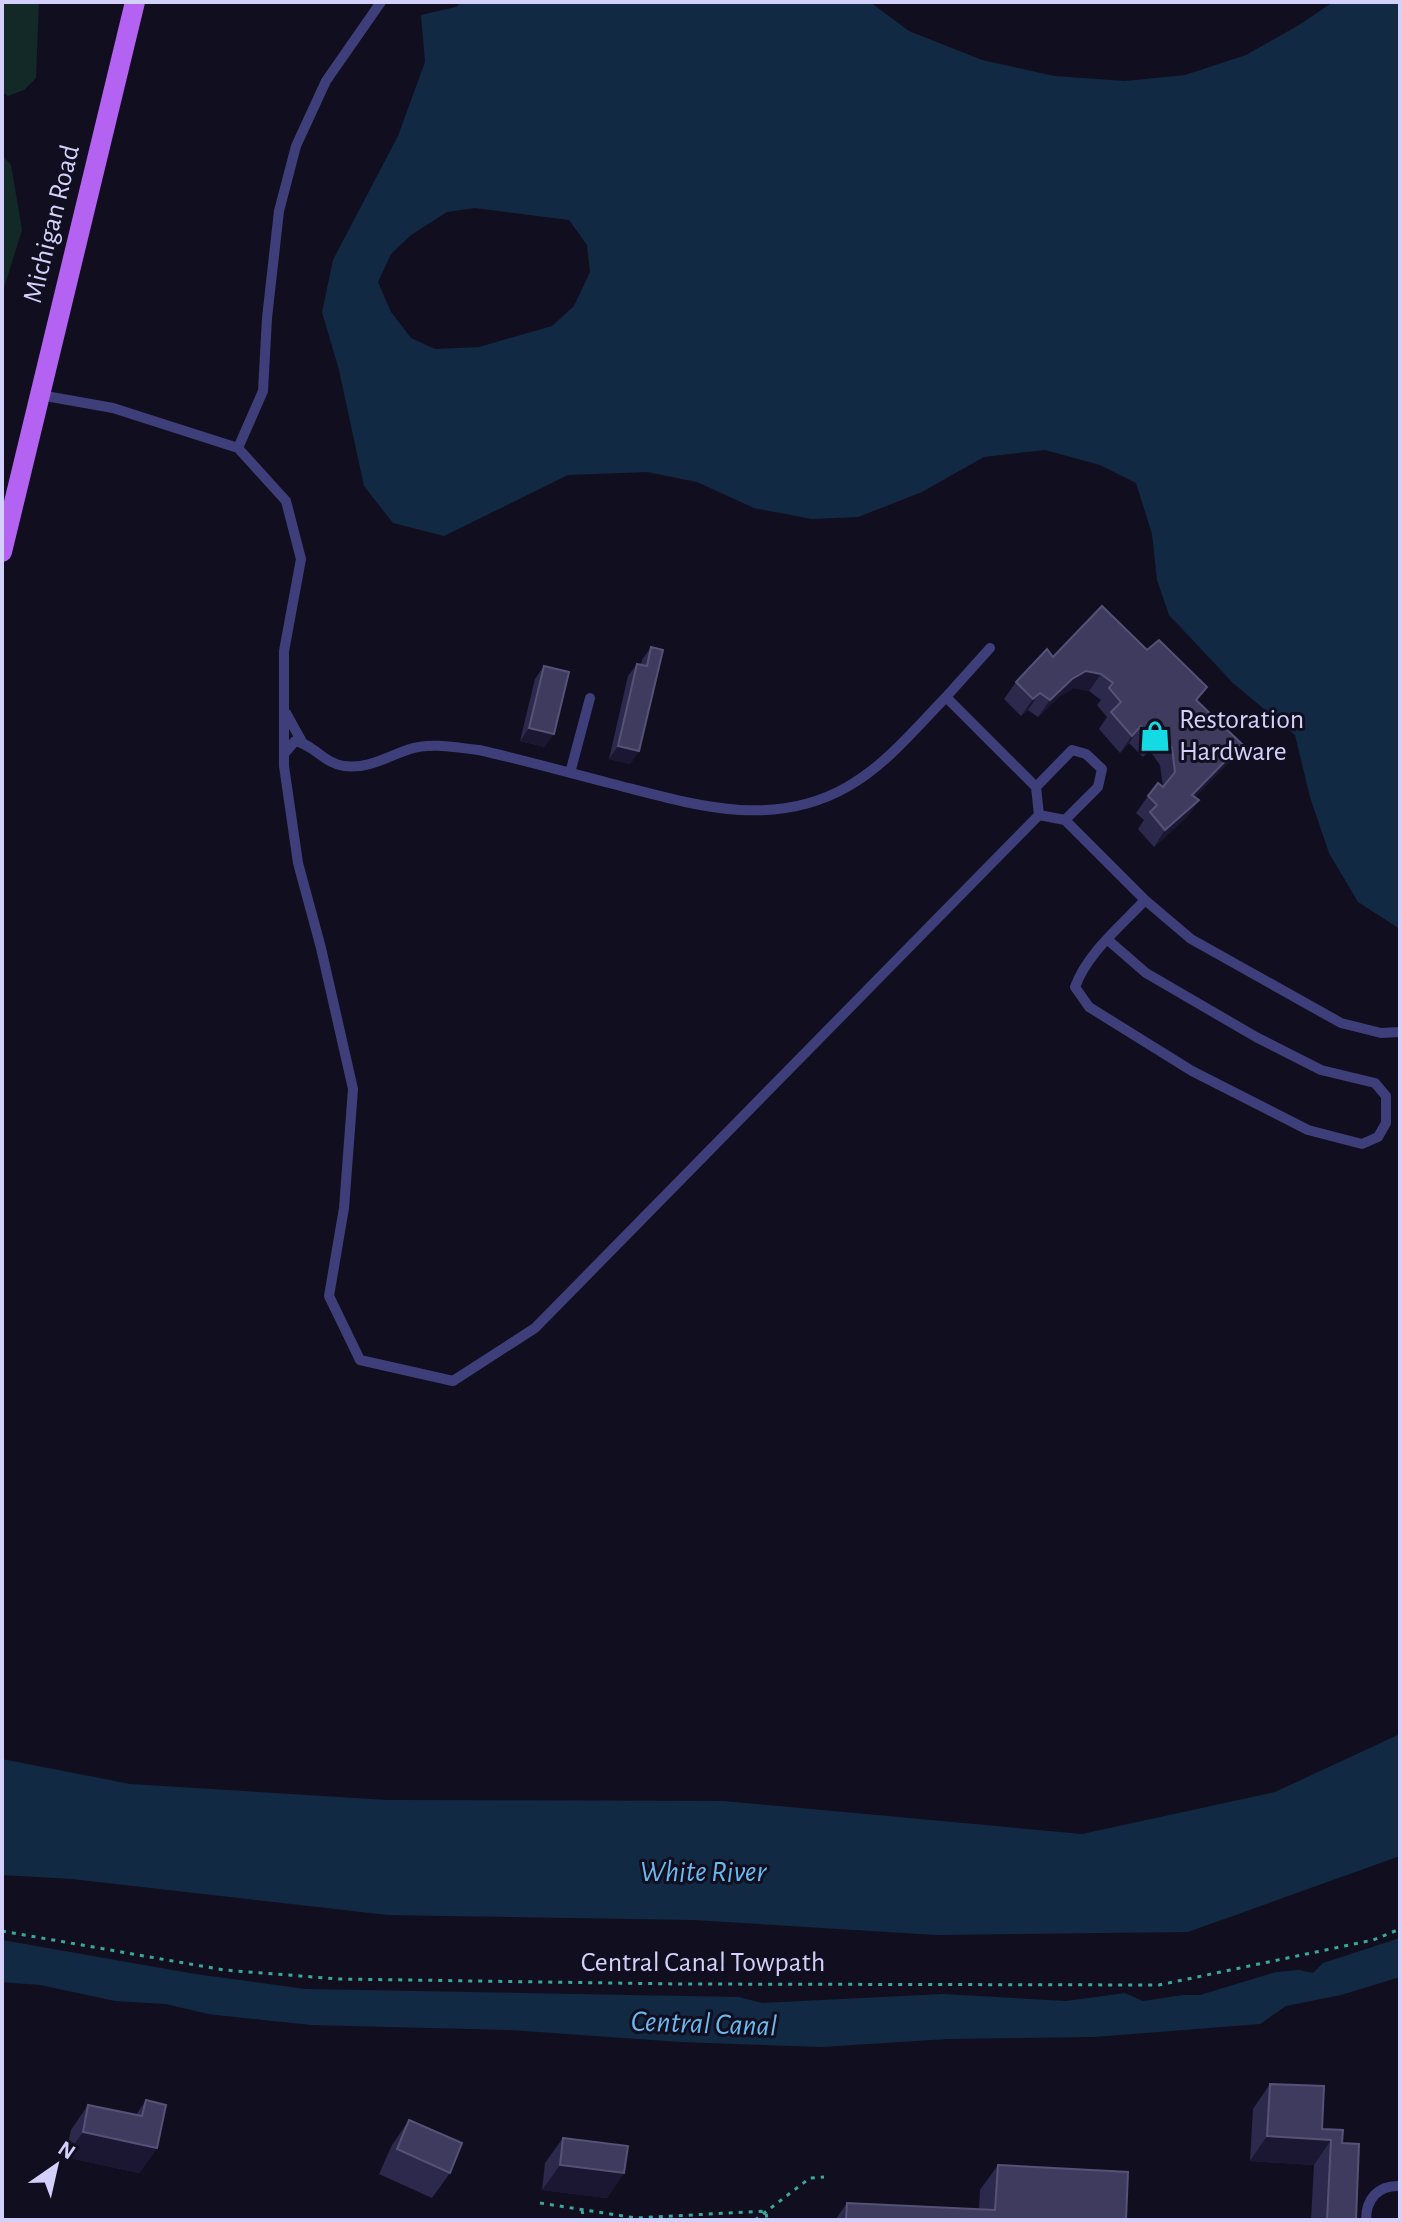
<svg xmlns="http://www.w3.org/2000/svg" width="1402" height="2222" font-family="'Alegreya Sans',sans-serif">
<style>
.green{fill:#122927}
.water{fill:#122944;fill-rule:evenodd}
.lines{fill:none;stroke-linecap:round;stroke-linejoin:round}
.path{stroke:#39a79a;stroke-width:3;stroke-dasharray:4 6;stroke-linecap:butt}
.service{stroke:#3e3f7a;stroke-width:10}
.primary{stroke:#b362f1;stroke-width:20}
.wall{fill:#2d294c}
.shaded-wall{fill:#1b1732}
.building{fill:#3f3b5f;stroke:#565277;stroke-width:2}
.labels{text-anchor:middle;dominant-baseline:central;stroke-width:6;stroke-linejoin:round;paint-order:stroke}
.street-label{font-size:28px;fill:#d3d1fb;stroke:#110f1f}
.poi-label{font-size:28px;fill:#d3d1fb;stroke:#110f1f;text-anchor:start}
.water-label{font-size:30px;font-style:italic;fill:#68baf1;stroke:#110f1f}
</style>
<rect width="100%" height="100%" fill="#110f1f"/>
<path class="green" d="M2 2H39L36 78 24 90 8 96 2 92Z
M2 155 11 165 22 230 2 294Z"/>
<path class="water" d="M462 2H870L909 31 982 60 1054 76 1125 81 1185 75 1246 55 1299 25 1333 2H1400V929L1358 902 1329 853 1310 797 1295 735 1233 683 1169 615 1157 580 1152 534 1136 483 1100 465 1045 450 984 457 922 492 858 517 812 519 754 508 697 482 647 472 568 475 444 536 393 523 364 486 339 370 322 312 333 260 398 136 425 62 421 15 456 7ZM475 208 569 220 587 245 590 272 574 306 552 326 479 347 435 349 411 338 391 312 378 282 391 254 411 235 447 212Z
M1400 1734V1856L1188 1932 936 1935 694 1920 388 1915 72 1879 2 1875V1759L130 1784 387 1800 723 1801 1082 1834 1275 1792Z
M1400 1938V1977L1341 1995 1286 2006 1260 2024 1094 2037 947 2039 822 2047 680 2042 511 2030 311 2025 208 2014 166 2004 115 2001 40 1985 2 1982V1940L195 1974 306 1989 739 1997 762 2003 943 1994 1066 2001 1125 1993 1143 2001 1183 1995H1200L1276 1972 1299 1970 1313 1973 1323 1963Z"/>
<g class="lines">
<path class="path" d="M2 1931 224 1970 339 1979 680 1984 1159 1985 1373 1940 1400 1929
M540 2203 636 2218 766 2211 767 2220
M582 2210 584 2220
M755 2220 810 2178 824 2177"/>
<path class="service" d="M40 395 113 408 238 448 286 501 301 559 284 651V766L298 863 321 948 353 1089 344 1208 329 1296 360 1360 453 1381 535 1328 1039 815 1065 820 1145 900 1191 939 1341 1023 1381 1033 1400 1032
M238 448 263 391 267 318 279 211 296 146 326 81 381 2
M946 697 990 648
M286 713 302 742
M284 754 295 741C313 744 325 764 344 766 370 769 388 756 410 749 431 742 458 748 479 750 523 760 566 772 609 783 688 803 770 831 847 787 886 765 915 729 946 697L1036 787 1039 815
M570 773 590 698
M1036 787 1072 750 1086 754 1102 769 1098 787 1065 820
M1108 940 1146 973 1256 1037 1321 1070 1375 1083 1386 1096V1123L1378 1137 1362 1144 1308 1130 1192 1071 1089 1007 1075 987C1087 953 1121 926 1145 900
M1366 2220C1366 2199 1378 2185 1400 2186"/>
<path class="primary" d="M2 552 135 2"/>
</g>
<path class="wall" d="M651 647 639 751 630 764 609 759 628 676 637 664H641L642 660Z
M1053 657 1197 701 1242 744 1230 761 1195 797 1199 800 1187 817 1154 847 1138 829 1144 820 1136 813 1148 796 1163 787 1160 765 1150 751 1143 757 1129 743 1120 753 1099 729 1107 717 1097 705 1101 700 1089 691 1074 688 1060 696 1038 717 1028 710 1021 716 1004 699 1016 682Z
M544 666 545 747 520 741 535 679Z
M1270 2084 1322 2129 1342 2143 1356 2220H1311L1314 2165 1250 2161 1253 2109Z
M146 2100 157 2148 139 2173 65 2157 71 2130 88 2105 136 2115Z
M409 2120 450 2173 432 2198 379 2174 392 2145Z
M563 2138 624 2173 607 2198 542 2190 545 2163Z
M998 2165 1126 2220H835L847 2203 979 2210 980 2190Z"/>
<path class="shaded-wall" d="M1086 671 1101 674 1089 691 1074 688 1060 696 1038 717 1050 700 1072 679Z
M1040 693 1028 710 1021 716 1033 699Z
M1141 726 1129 743 1120 753 1132 736Z
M529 728 554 734 545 747 520 741Z
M1162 734 1150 751 1143 757 1155 740Z
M1242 744 1230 761 1180 812 1192 795Z
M618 746 639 751 630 764 609 759Z
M1199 800 1187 817 1154 847 1165 830Z
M83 2132 157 2148 139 2173 65 2157Z
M1267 2136 1331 2140 1314 2165 1250 2161Z
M560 2165 624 2173 607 2198 542 2190Z"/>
<path class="building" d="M1102 606 1147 650 1159 640 1207 687 1196 700 1242 744 1192 795 1199 800 1165 830 1150 812 1157 805 1148 796 1158 783 1163 787 1175 772 1172 748 1162 734 1155 740 1141 726 1132 736 1111 712 1121 702 1109 688 1113 683 1101 674 1086 671 1072 679 1050 700 1040 693 1033 699 1016 682 1047 649 1053 657Z
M651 647 663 650 639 751 618 746 637 664 647 666Z
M544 666 569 672 554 734 529 728Z
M1270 2084 1324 2086 1322 2129 1343 2130 1342 2143 1359 2144 1356 2220H1327L1331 2140 1267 2136Z
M146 2100 166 2105 157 2148 83 2132 88 2105 142 2116Z
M409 2120 462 2143 450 2173 397 2149Z
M563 2138 628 2146 624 2173 560 2165Z
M998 2165 1128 2172 1126 2220H846L847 2203 995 2210Z"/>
<defs>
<symbol id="shop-bare" viewBox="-9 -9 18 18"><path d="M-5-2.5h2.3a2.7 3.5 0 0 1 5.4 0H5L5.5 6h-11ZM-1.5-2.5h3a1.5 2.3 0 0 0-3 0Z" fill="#14dbe3" stroke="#110f1f" stroke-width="2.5" paint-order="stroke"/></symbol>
</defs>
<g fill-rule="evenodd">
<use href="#shop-bare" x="1133" y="714" width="44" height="44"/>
</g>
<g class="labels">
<g class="street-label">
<text transform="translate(52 224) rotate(-76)">Michigan Road</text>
<text x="703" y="1963">Central Canal Towpath</text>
</g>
<g class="poi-label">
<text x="1179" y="720">Restoration<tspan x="1179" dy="32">Hardware</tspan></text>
</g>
<g class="water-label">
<text x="703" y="1872">White River</text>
<text transform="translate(704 2024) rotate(2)">Central Canal</text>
</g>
</g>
<rect width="1402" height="2222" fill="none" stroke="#d3d1fb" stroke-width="8"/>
<g transform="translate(56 2166) rotate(34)" stroke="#110f1f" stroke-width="6" paint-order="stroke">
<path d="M0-6L14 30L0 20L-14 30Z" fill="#d3d1fb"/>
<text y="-12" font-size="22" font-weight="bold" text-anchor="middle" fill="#d3d1fb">N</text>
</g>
</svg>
